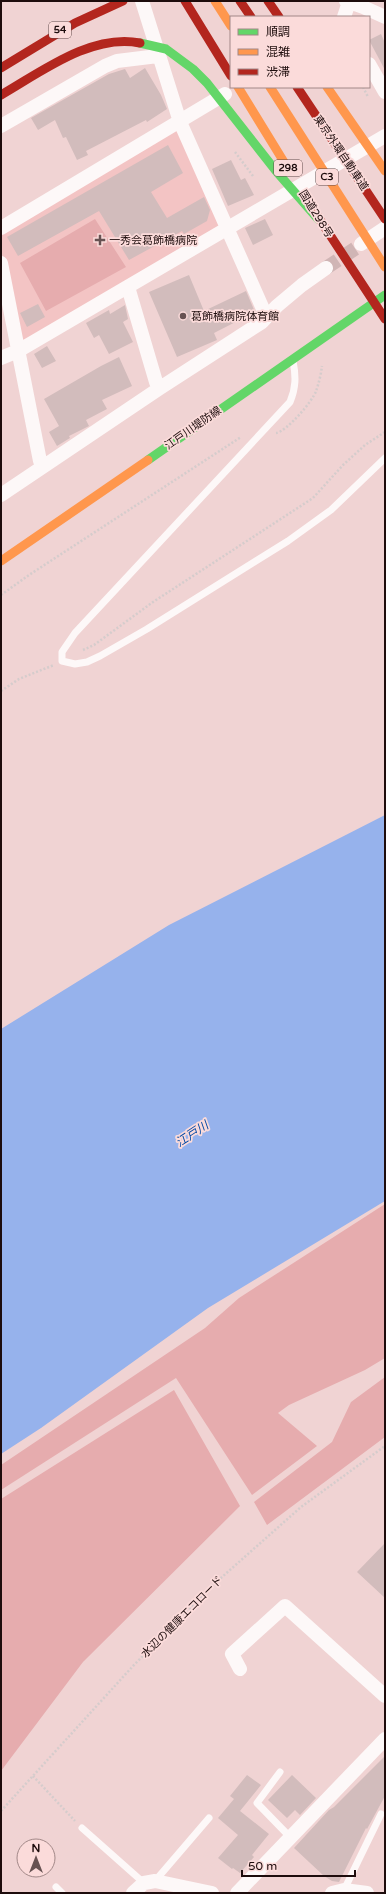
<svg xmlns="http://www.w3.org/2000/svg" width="386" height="1894" font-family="'Varela Round','Noto Sans JP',sans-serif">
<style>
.built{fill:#f3c4c4}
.green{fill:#e6acae}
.water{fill:#96b2ec}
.building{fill:#d2bcbc}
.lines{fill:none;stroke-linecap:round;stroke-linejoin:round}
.street-tunnel{stroke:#d0b5b5;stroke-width:14;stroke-dasharray:14 7;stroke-linecap:butt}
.path{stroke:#d5cccc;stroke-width:2.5;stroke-dasharray:2 2;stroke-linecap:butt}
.lane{stroke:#fdf8f8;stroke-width:7}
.street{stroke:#fdf8f8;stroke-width:14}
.fast{stroke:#63d668;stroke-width:9}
.slow{stroke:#ff974d;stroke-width:9}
.jam{stroke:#b3261e;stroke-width:9}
.poi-dot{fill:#675252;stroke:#fbdbda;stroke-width:1.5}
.labels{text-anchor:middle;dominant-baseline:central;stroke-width:3.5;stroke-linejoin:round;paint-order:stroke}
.shield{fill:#fbdbda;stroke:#604a4a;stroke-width:1}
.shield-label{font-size:10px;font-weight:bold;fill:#1d0c0c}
.street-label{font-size:11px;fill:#1d0c0c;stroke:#fbdbda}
.poi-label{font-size:11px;fill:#1d0c0c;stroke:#fbdbda;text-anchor:start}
.water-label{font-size:12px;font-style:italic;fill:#0049a5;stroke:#fbdbda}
</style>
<rect width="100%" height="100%" fill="#f0d3d3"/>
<path class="built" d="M179 128 224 226 20 346 1 248V232Z"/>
<path class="green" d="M95 219 126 267 46 311 20 263Z
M385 1204V1358L365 1370 289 1405 278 1413 317 1446 252 1495 176 1378 1 1490V1465L205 1328 239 1298Z
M385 1377V1437L267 1525 254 1502 332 1442 351 1402Z
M174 1390 240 1506 83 1662 1 1771V1499Z"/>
<path class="water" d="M385 815V1201L208 1308 41 1428 1 1454V1029L169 925Z"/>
<path class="building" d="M381 34 385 43V70L369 40Z
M145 68 161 95 167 109 147 122 146 120 86 151 88 155 77 160 66 137 63 138 55 120 38 130 31 118 109 74 125 69 130 78Z
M168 145 183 173 151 192 167 218 204 197 210 210 207 221 184 234 182 231 129 260 99 211 18 256 7 237Z
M231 160 241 180 245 178 254 195 228 206 212 169Z
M265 219 273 235 253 245 245 228Z
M189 275 204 311 246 291 255 312 214 333 217 340 177 357 149 292Z
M38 304 45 317 27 327 20 313Z
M125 305 128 319 123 322 133 342 109 354 99 335 94 338 86 323 109 310 110 314Z
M47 346 56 361 42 368 34 354Z
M119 357 132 386 102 400 107 409 86 420 89 426 69 436 70 438 57 446 49 432 59 426 44 399 101 366Z
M385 1543V1598L357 1572Z
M385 1756V1796L367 1829 366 1828 339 1882 332 1881 324 1876 294 1848 329 1810 334 1807Z
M247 1775 261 1785 240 1811 269 1834 252 1855 254 1857 240 1873 233 1868 232 1869 218 1858 238 1835 218 1818 234 1799 230 1796Z
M292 1775 316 1798 300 1815 295 1810 287 1818 268 1800Z"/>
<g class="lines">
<path class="street-tunnel" d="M326 268 359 246"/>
<path class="path" d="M363 87 368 97
M235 152 253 176
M276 433C286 432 313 401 316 391 319 383 321 374 322 366
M1 595 29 575 241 437
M83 650 94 645 153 602 313 498 343 465 365 445 385 432
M1 691 19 679 54 665
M33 1776 75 1821
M1 1811 133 1666 213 1585 301 1507 385 1446"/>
<path class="lane" d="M293 361C296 376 296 388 290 402L75 633 62 652V661L75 664 87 662 100 656 147 629 288 541 331 510 385 458
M280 1772 257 1803 291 1838
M82 1828 144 1883
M155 1881 209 1818
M56 1887 62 1893
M344 1890 381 1814"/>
<path class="street" d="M142 1 180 122 263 309 269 315
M346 1 363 7 385 17
M344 17 349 2
M369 64 385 92
M1 126 105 66 117 61 158 56
M1 228 225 94
M361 244 385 228
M1 263 40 461 44 466
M128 287 156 382 160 388
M1 358 18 351 385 136
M1 495 160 388 262 322 277 306 302 285 326 268
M240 1669 232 1654 285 1606 385 1696
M133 1893 144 1883 155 1881 212 1893
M237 1893 385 1739
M332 1893 344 1890 367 1893"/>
<path class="fast" d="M140 43 166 49 193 69 207 83 276 171 318 219
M148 460 385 295"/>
<path class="slow" d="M215 1 231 26
M238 87 284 162
M270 87 385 267
M327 87 385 171
M1 561 148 460"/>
<path class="jam" d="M185 1 231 76
M240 1 251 17
M268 1 279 17
M1 68 75 23 123 1
M297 87 385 219
M1 95C41 72 92 33 140 43
M311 206 385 319"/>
</g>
<g class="poi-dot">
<path d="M98 234h4v4h4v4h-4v4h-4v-4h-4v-4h4z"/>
<circle cx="183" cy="316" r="4"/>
</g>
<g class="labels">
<g class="shield">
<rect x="49" y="22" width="22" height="16" rx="3"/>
<rect x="274" y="160" width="28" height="16" rx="3"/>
<rect x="316" y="169" width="22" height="16" rx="3"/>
</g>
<g class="shield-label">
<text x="60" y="30">54</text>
<text x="288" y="168">298</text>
<text x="327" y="177">C3</text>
</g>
<g class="street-label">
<text transform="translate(341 153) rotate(56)">東京外環自動車道</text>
<text transform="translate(316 214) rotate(58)">国道298号</text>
<text transform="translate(193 428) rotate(-35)">江戸川堤防線</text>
<text transform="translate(182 1617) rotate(-45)">水辺の健康エコロード</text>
</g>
<g class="poi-label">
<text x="109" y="240">一秀会葛飾橋病院</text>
<text x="191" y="316">葛飾橋病院体育館</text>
</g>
<g class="water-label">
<text transform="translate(192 1134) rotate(-33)">江戸川</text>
</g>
</g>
<rect width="386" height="1894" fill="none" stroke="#1d0c0c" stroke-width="4"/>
<rect x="230" y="16" width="140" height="72" fill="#fbdbda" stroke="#a28888"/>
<rect x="238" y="29" width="20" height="6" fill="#63d668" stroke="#a28888"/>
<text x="266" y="36" font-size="12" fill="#1d0c0c">順調</text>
<rect x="238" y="49" width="20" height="6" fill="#ff974d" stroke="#a28888"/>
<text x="266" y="56" font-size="12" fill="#1d0c0c">混雑</text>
<rect x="238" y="69" width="20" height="6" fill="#b3261e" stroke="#a28888"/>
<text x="266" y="76" font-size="12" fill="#1d0c0c">渋滞</text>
<g transform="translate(36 1858)"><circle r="19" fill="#fbdbda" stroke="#a28888"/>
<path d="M0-3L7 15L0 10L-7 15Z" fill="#675252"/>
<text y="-6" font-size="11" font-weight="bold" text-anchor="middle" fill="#1d0c0c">N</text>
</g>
<path d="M242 1870v6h113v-6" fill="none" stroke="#1d0c0c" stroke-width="2"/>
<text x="248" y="1870" font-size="12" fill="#1d0c0c" stroke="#fbdbda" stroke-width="3" paint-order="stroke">50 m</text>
</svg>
